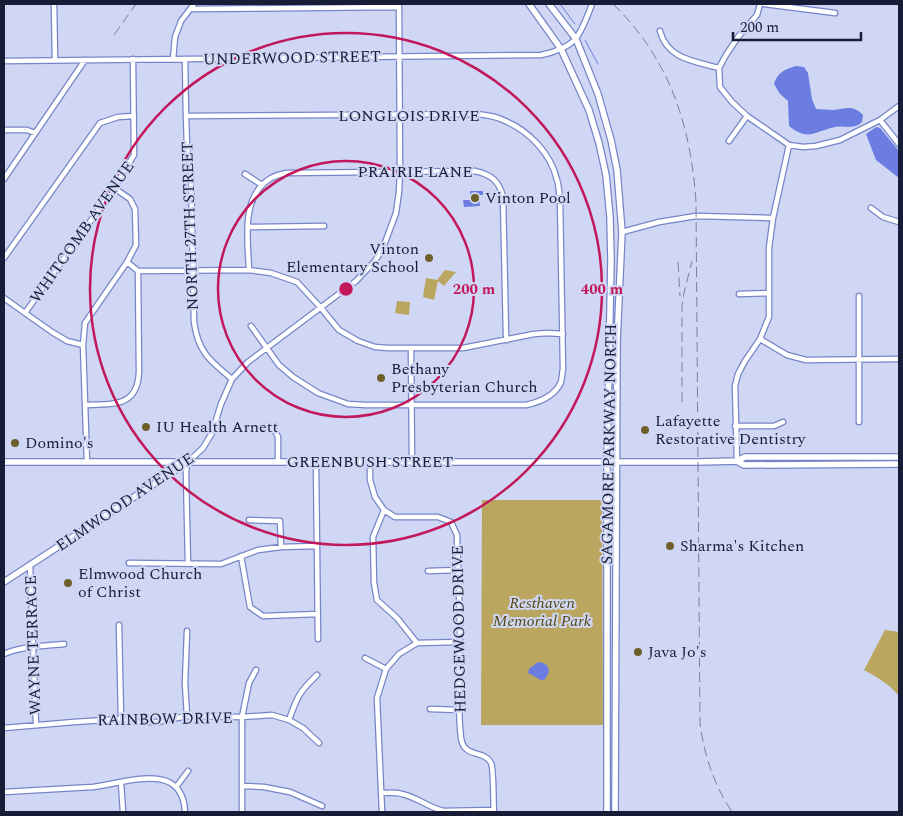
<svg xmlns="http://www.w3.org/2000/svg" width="903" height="816" font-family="Spectral,serif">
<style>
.green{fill:#baa65f}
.water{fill:#6b7de1}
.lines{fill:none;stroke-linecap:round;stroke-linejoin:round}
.stream{stroke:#6b7de1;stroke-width:1}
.minor-casing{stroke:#7685c8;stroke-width:7}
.major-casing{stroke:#7685c8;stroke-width:8}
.minor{stroke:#fff;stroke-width:4.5}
.major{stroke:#fff;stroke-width:5.5}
.rail{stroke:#7a819c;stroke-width:1;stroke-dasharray:10 5;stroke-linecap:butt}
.ring{fill:none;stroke:#c2185b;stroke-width:2.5}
.poi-dot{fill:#6d5f2c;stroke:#cfd7f4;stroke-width:2}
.labels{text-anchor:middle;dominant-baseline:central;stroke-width:4;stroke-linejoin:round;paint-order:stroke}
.street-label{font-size:16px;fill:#181d37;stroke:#cfd7f4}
.poi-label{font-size:16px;fill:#181d37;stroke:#cfd7f4;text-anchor:start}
.park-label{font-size:16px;font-style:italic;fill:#53450e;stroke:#cfd7f4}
.centre{fill:#c2185b;stroke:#cfd7f4;stroke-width:2.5}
.ring-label{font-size:15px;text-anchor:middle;font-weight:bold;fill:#c2185b;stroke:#cfd7f4;stroke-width:4;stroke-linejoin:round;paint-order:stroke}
</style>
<rect width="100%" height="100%" fill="#cfd7f4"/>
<path class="green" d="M445 270 456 272 444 286 438 281 434 300 423 297 426 278 437 280Z
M397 301 410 302 409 315 395 313Z
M482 500H602L603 725H481Z
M885 630 899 632V696C889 684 877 677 864 670Z"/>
<path class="water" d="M796 66 804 67 808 73 812 99 816 109C822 109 828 110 833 110 846 109 852 104 863 115L862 122C854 130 845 125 835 127 815 131 809 142 789 126L788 101 780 94 774 84C777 73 785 69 796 66Z
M876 127 880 128 899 151V178L876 160 866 134Z
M470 191H483V195H479L480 206 464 207 463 200H471Z
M538 662C550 663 552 672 544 680H541L528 673 529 669Z"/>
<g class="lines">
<path class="stream" d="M560 4 575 24
M585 40 598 64"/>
<defs>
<path id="minor" d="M54 4 55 60
M764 4 835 13
M191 9 399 7
M660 31C667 59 694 61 719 68
M173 59 175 37 181 21 194 4
M185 59 186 116 187 146 191 173 194 322C198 352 210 361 232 379
M4 61 541 55C552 53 570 47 577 37 583 28 588 15 592 4
M719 68 720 87 732 102 747 116 789 145 803 147 816 146 840 140 880 120 899 106
M719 68 726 55 738 37 757 15 760 4
M186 116 476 114C485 115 495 116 503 120 528 130 551 153 557 180 559 186 559 193 560 199L563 369C562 373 562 378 561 382 555 396 540 402 526 405H366L348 404 318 393 293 377 279 365 251 326
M880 120 899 144
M4 130H27L35 133
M729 141 747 116
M245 174 262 185
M4 179 85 60
M871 208 883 217 899 222
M248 227 324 226
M622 232 659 222 696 216 773 218
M4 258 100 123 118 117 134 116
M249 270C248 241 240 196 271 178 275 176 281 174 286 173L475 171C492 175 499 181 503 197L506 335 507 340
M138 271 249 270 271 273 297 282 321 308 339 330 358 341 375 347 388 348H463L534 334 547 333 563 334
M739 294 769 293
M859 296V422
M4 298 25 313 52 332 67 341 83 345
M25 313 114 188 134 155 133 59
M760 339 787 355 806 360 899 359
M411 349 412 462
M86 405C114 404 138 407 139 371L138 271 127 262
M735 426H774L783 422
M273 427 278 437V462
M737 461 735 386 738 374 745 361 760 339 769 317V248L773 218 789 145
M87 462 83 345 85 323 127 262 136 245 135 209 130 199 114 188
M316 462 318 639
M370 462V480L375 497 384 510 395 517H438L451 522 457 535C458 571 460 607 460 643 460 674 457 707 461 738 464 759 484 749 491 763 494 769 493 803 494 812
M384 510 373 537 374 583 377 600 397 618 417 643
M249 520 280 521 281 547
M241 556 250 607 263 616 318 614
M129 563 221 564 258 550 281 547 317 546
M188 564 186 473 187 463 203 448 212 433 221 404 232 379 248 362 356 281 375 261 383 248 396 213 399 192 400 171 399 4
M30 565 36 725
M428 571 458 570
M119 625 121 719
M187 631 185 683 187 716
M4 654C23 646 43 646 64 644
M365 658 386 669
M430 709 459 710
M289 720C297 697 299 692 317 675
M4 728 74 722 121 719 136 722H157L187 716 242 717 272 715 289 720 303 728 319 743
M121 783 123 812
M243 786 264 787 290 792 322 806
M176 787 188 771
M4 792 93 787C126 783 183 760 185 812
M381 793C388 793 395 792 402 794 417 797 429 808 444 811L493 810
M242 812V717L249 683 256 670
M382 812 377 698 386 669 399 654 417 643 460 642"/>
<path id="major" d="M529 4 561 49 589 110 599 143 606 175 610 217 611 260 607 462V812
M549 4 576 39 598 94 611 140 617 170 622 232 617 342 615 812
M737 461 744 465 899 464
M4 462H698L737 461 745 457H899
M4 582 186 463"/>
</defs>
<use href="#minor" class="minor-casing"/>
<use href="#major" class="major-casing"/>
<use href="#minor" class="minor"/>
<use href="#major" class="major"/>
<path class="rail" d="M613 4C669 58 691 125 696 202L700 723C704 755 714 785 732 812
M114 35 136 4
M678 262 680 296
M682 402V306L684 293 692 261"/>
</g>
<g class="ring">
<circle cx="346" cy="289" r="128"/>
<circle cx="346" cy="289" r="256"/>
</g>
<g class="poi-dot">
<circle cx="475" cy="198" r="5"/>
<circle cx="429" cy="258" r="5"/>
<circle cx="381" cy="378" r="5"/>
<circle cx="146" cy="427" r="5"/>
<circle cx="645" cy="430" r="5"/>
<circle cx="15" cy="443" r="5"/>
<circle cx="670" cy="546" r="5"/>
<circle cx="68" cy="583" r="5"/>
<circle cx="638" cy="652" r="5"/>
</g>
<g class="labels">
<g class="street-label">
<text transform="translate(292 58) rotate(-1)">UNDERWOOD STREET</text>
<text x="409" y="116">LONGLOIS DRIVE</text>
<text x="415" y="172">PRAIRIE LANE</text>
<text transform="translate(190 226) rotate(-92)">NORTH 27TH STREET</text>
<text transform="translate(82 232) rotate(-55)">WHITCOMB AVENUE</text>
<text transform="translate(609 444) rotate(-89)">SAGAMORE PARKWAY NORTH</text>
<text x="370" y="462">GREENBUSH STREET</text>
<text transform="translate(125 502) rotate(-34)">ELMWOOD AVENUE</text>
<text transform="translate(459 629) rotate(-91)">HEDGEWOOD DRIVE</text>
<text transform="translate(33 645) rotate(-92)">WAYNE TERRACE</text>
<text transform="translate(165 719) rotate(-1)">RAINBOW DRIVE</text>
</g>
<g class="poi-label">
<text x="485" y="198">Vinton Pool</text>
<text x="419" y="249" text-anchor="end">Vinton<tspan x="419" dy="18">Elementary School</tspan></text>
<text x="391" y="369">Bethany<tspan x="391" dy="18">Presbyterian Church</tspan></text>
<text x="655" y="421">Lafayette<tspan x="655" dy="18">Restorative Dentistry</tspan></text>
<text x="156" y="427">IU Health Arnett</text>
<text x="25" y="443">Domino's</text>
<text x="680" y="546">Sharma's Kitchen</text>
<text x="78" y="574">Elmwood Church<tspan x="78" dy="18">of Christ</tspan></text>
<text x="648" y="652">Java Jo's</text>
</g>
<g class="park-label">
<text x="542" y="603">Resthaven<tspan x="542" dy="18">Memorial Park</tspan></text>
</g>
</g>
<circle cx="346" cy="289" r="8" class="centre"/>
<g class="ring-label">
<text x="474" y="294">200 m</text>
<text x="602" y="294">400 m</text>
</g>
<rect width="903" height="816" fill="none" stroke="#181d37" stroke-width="10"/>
<path d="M733 32v8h128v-8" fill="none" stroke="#181d37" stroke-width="2.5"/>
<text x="740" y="32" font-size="15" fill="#181d37" stroke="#cfd7f4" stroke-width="4" paint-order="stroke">200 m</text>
</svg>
